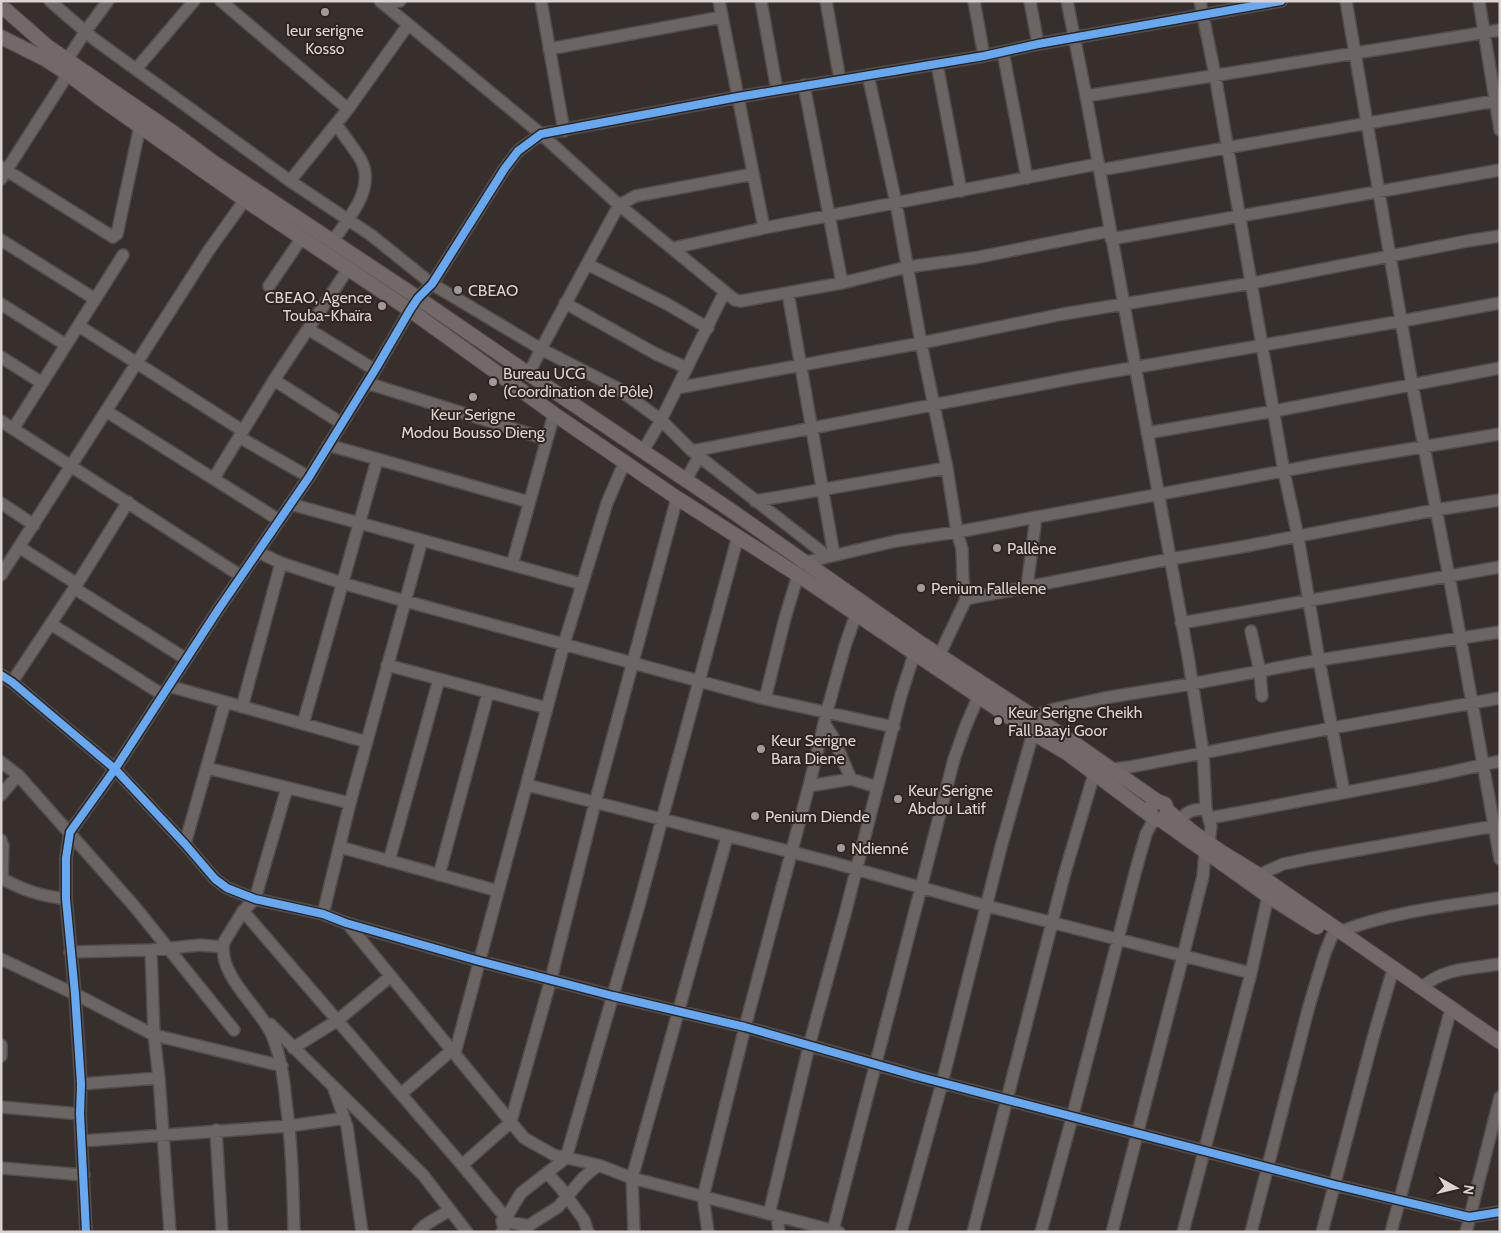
<svg xmlns="http://www.w3.org/2000/svg" width="1501" height="1233" font-family="Cabin,sans-serif">
<style>
.lines{fill:none;stroke-linecap:round;stroke-linejoin:round}
.minor-casing{stroke:#524c4a;stroke-width:14}
.major-casing{stroke:#524c4a;stroke-width:16}
.minor{stroke:#6b6563;stroke-width:11}
.major{stroke:#736968;stroke-width:14}
.cycleway-casing{stroke:#2f2420;stroke-width:11}
.cycleway{stroke:#66a8f1;stroke-width:8}
.poi-dot{fill:#a19a97;stroke:#2f2420;stroke-width:2}
.labels{text-anchor:middle;dominant-baseline:central;stroke-width:4;stroke-linejoin:round;paint-order:stroke}
.poi-label{font-size:16px;fill:#dbd3d0;stroke:#2f2420;text-anchor:start}
</style>
<rect width="100%" height="100%" fill="#362f2c"/>
<g class="lines">
<defs>
<path id="minor" d="M50 1 94 39 290 181 371 235 432 284 541 349 617 388 661 420 692 451 827 556
M221 1 348 109
M380 1 541 134 619 205 735 300 741 301 842 283 907 267 974 258 1110 231
M541 1 564 131
M719 1 764 228
M761 1 777 90
M826 1 840 80
M974 1 984 56
M1030 1 1038 44
M1067 1 1086 96 1188 656 1203 752 1206 809 1211 826 1209 843
M1200 1 1215 75 1284 472 1298 537 1319 660 1344 792
M1346 1 1412 384 1455 608 1500 859
M1479 1 1500 130
M385 5 400 1
M549 49 722 17
M1003 52 1027 178
M67 60 85 32 108 1
M937 64 961 191
M137 68 194 1
M868 75 896 203 921 343 947 468 957 532 962 549 963 579 966 599 939 656
M804 85 842 283
M1086 96 1500 30
M1 167 113 237 117 234 140 126
M1100 170 1500 100
M1 179 68 74
M290 181 348 109 408 25
M1111 239 1500 170
M1 240 95 299
M332 242C348 219 376 189 361 160 354 148 344 136 336 124
M673 248 764 228 1098 164
M587 264 667 304 708 328
M269 286 301 239
M788 293 834 555
M565 303 656 354 687 368
M1 304 66 345
M79 326 243 431
M308 329 375 370
M1 357 42 383
M529 373 541 349 619 205 636 196 753 174
M274 380 341 423
M367 383 546 439
M677 388 921 343 1063 314 1252 283 1467 241 1500 236
M106 411 279 520
M1 421 241 576
M13 429 123 255
M1147 433 1274 411 1500 368
M239 437 309 477
M328 445 529 502
M643 451 661 420 724 293
M692 451 1074 378 1402 321 1500 303
M214 478 274 380 348 269
M685 481 699 457
M755 501 947 468
M1 503 34 525
M290 504 582 584
M19 547 77 584
M258 552 281 563 342 583 405 601 765 699 894 727
M806 562 896 541 957 532 1326 463 1500 434
M512 565 554 414
M1 575 209 250 249 194
M1027 587 1036 517
M74 588 186 659
M966 599 1170 559 1241 547 1435 510 1500 500
M1181 623 1500 567
M51 624 163 695
M1251 631 1260 672 1262 696
M387 665 547 708
M1 675 12 682 115 769 185 844 215 879 227 888 255 899 323 914 346 923 479 961 613 996 745 1027 920 1077 1335 1185 1469 1217 1500 1212
M12 682 77 584 128 502
M169 686 367 742
M765 699 785 618 798 575
M242 707 281 563
M1033 717 1054 709 1104 698 1191 684 1319 660 1500 632
M824 723 833 737 851 779
M303 724 377 460
M1 762 18 775 135 907 234 1030
M207 768 350 803
M1112 769 1130 767 1332 728 1500 698
M527 785 827 861 987 906 1251 973
M809 786 851 779 877 787
M287 788 255 899 243 911 224 942C217 975 259 1006 272 1035 281 1057 284 1078 286 1102 292 1145 293 1188 294 1232
M1 795 18 775
M1210 818 1437 775 1500 761
M1179 821C1187 811 1193 809 1206 809
M1 840 3 846 2 879
M185 844 225 702
M340 847 498 891
M389 861 439 679
M439 875 488 693
M1259 875 1283 864 1312 858 1500 825
M1 878C25 891 38 895 66 899
M243 911 462 1165 506 1218
M323 914 350 803 422 540
M347 923 524 1138 554 1155 598 1165 632 1178 839 1232
M1339 932C1390 912 1446 906 1500 898
M151 950 154 1035 159 1078 170 1232
M70 952 151 950 200 945 223 947
M1 959 75 994 154 1035 282 1066
M1422 988C1441 968 1474 968 1500 964
M270 1024 423 1175 467 1232
M1 1045V1056
M293 1048 338 1020 391 976
M455 1053 564 644 607 503 625 461
M81 1084 159 1078
M334 1089 347 1126 362 1232
M401 1094 452 1050
M1 1107 80 1114
M511 1121 551 979 595 803 677 498
M216 1130 222 1232
M82 1141 289 1126 339 1119 344 1120
M462 1165 511 1122
M1 1168 84 1175
M547 1173 560 1187 584 1220 588 1232
M769 1214 809 1046 845 914 901 695 917 645
M777 1216 779 1232
M502 1221 525 1225V1228L558 1207 583 1178 598 1165
M833 1230 954 759 965 728 979 695
M86 1232 80 1114 81 1084 75 994 66 899V858L70 832 115 769 218 610 309 477 375 370 410 310 418 298 432 284 505 168 518 151 541 134 738 97 984 56 1038 44 1281 1
M418 1232 425 1225 450 1210
M502 1232 504 1229 502 1221 506 1218 521 1193 566 1158 639 905 738 536
M634 1232 632 1178 727 837
M708 1232 703 1197 745 1027 809 786 827 711 845 646 856 614
M901 1232 942 1083 1001 847 1033 733
M973 1232 1064 876 1094 774
M1041 1232 1072 1118 1135 873 1146 834 1154 819
M1112 1232 1183 956 1203 876 1205 852
M1183 1232 1251 973 1268 896
M1251 1232 1309 1006 1325 953 1332 936
M1322 1232 1373 1038 1391 976
M1391 1232 1449 1016
M1466 1232 1500 1097"/>
<path id="major" d="M6 10 47 46 174 133 213 162 418 298 558 394 729 509 919 642 1074 743 1157 801
M1 37 45 59 68 74 101 99 245 200 410 310 554 414 677 498 798 575 1033 733 1067 753 1150 815
M1168 811 1165 818 1157 820 1152 817 1150 810 1152 805 1157 801 1165 804 1168 811 1194 833 1223 853 1259 875 1500 1042
M1161 820 1268 896 1317 927"/>
</defs>
<use href="#minor" class="minor-casing"/>
<use href="#major" class="major-casing"/>
<use href="#minor" class="minor"/>
<use href="#major" class="major"/>
<defs>
<path id="cycleway" d="M1 675 12 682 115 769 185 844 215 879 227 888 255 899 323 914 346 923 479 961 613 996 745 1027 920 1077 1335 1185 1469 1217 1500 1212
M86 1232 80 1114 81 1084 75 994 66 899V858L70 832 115 769 218 610 309 477 375 370 410 310 418 298 432 284 505 168 518 151 541 134 738 97 984 56 1038 44 1281 1"/>
</defs>
<use href="#cycleway" class="cycleway-casing"/>
<use href="#cycleway" class="cycleway"/>
</g>
<g class="poi-dot">
<circle cx="325" cy="12" r="5"/>
<circle cx="458" cy="290" r="5"/>
<circle cx="382" cy="306" r="5"/>
<circle cx="493" cy="382" r="5"/>
<circle cx="473" cy="397" r="5"/>
<circle cx="997" cy="548" r="5"/>
<circle cx="921" cy="588" r="5"/>
<circle cx="998" cy="721" r="5"/>
<circle cx="761" cy="749" r="5"/>
<circle cx="898" cy="799" r="5"/>
<circle cx="755" cy="816" r="5"/>
<circle cx="841" cy="848" r="5"/>
</g>
<g class="labels">
<g class="poi-label">
<text x="325" y="30" text-anchor="middle">leur serigne<tspan x="325" dy="18">Kosso</tspan></text>
<text x="468" y="290">CBEAO</text>
<text x="372" y="297" text-anchor="end">CBEAO, Agence<tspan x="372" dy="18">Touba-Khaïra</tspan></text>
<text x="503" y="373">Bureau UCG<tspan x="503" dy="18">(Coordination de Pôle)</tspan></text>
<text x="473" y="414" text-anchor="middle">Keur Serigne<tspan x="473" dy="18">Modou Bousso Dieng</tspan></text>
<text x="1007" y="548">Pallène</text>
<text x="931" y="588">Penium Fallelene</text>
<text x="1008" y="712">Keur Serigne Cheikh<tspan x="1008" dy="18">Fall Baayi Goor</tspan></text>
<text x="771" y="740">Keur Serigne<tspan x="771" dy="18">Bara Diene</tspan></text>
<text x="908" y="790">Keur Serigne<tspan x="908" dy="18">Abdou Latif</tspan></text>
<text x="765" y="816">Penium Diende</text>
<text x="851" y="848">Ndienné</text>
</g>
</g>
<rect width="1501" height="1233" fill="none" stroke="#dbd3d0" stroke-width="5"/>
<g transform="translate(1456 1188) rotate(98)" stroke="#2f2420" stroke-width="4" paint-order="stroke">
<path d="M0-4L9 19L0 12L-9 19Z" fill="#dbd3d0"/>
<text y="-8" font-size="14" font-weight="bold" text-anchor="middle" fill="#dbd3d0">N</text>
</g>
</svg>
